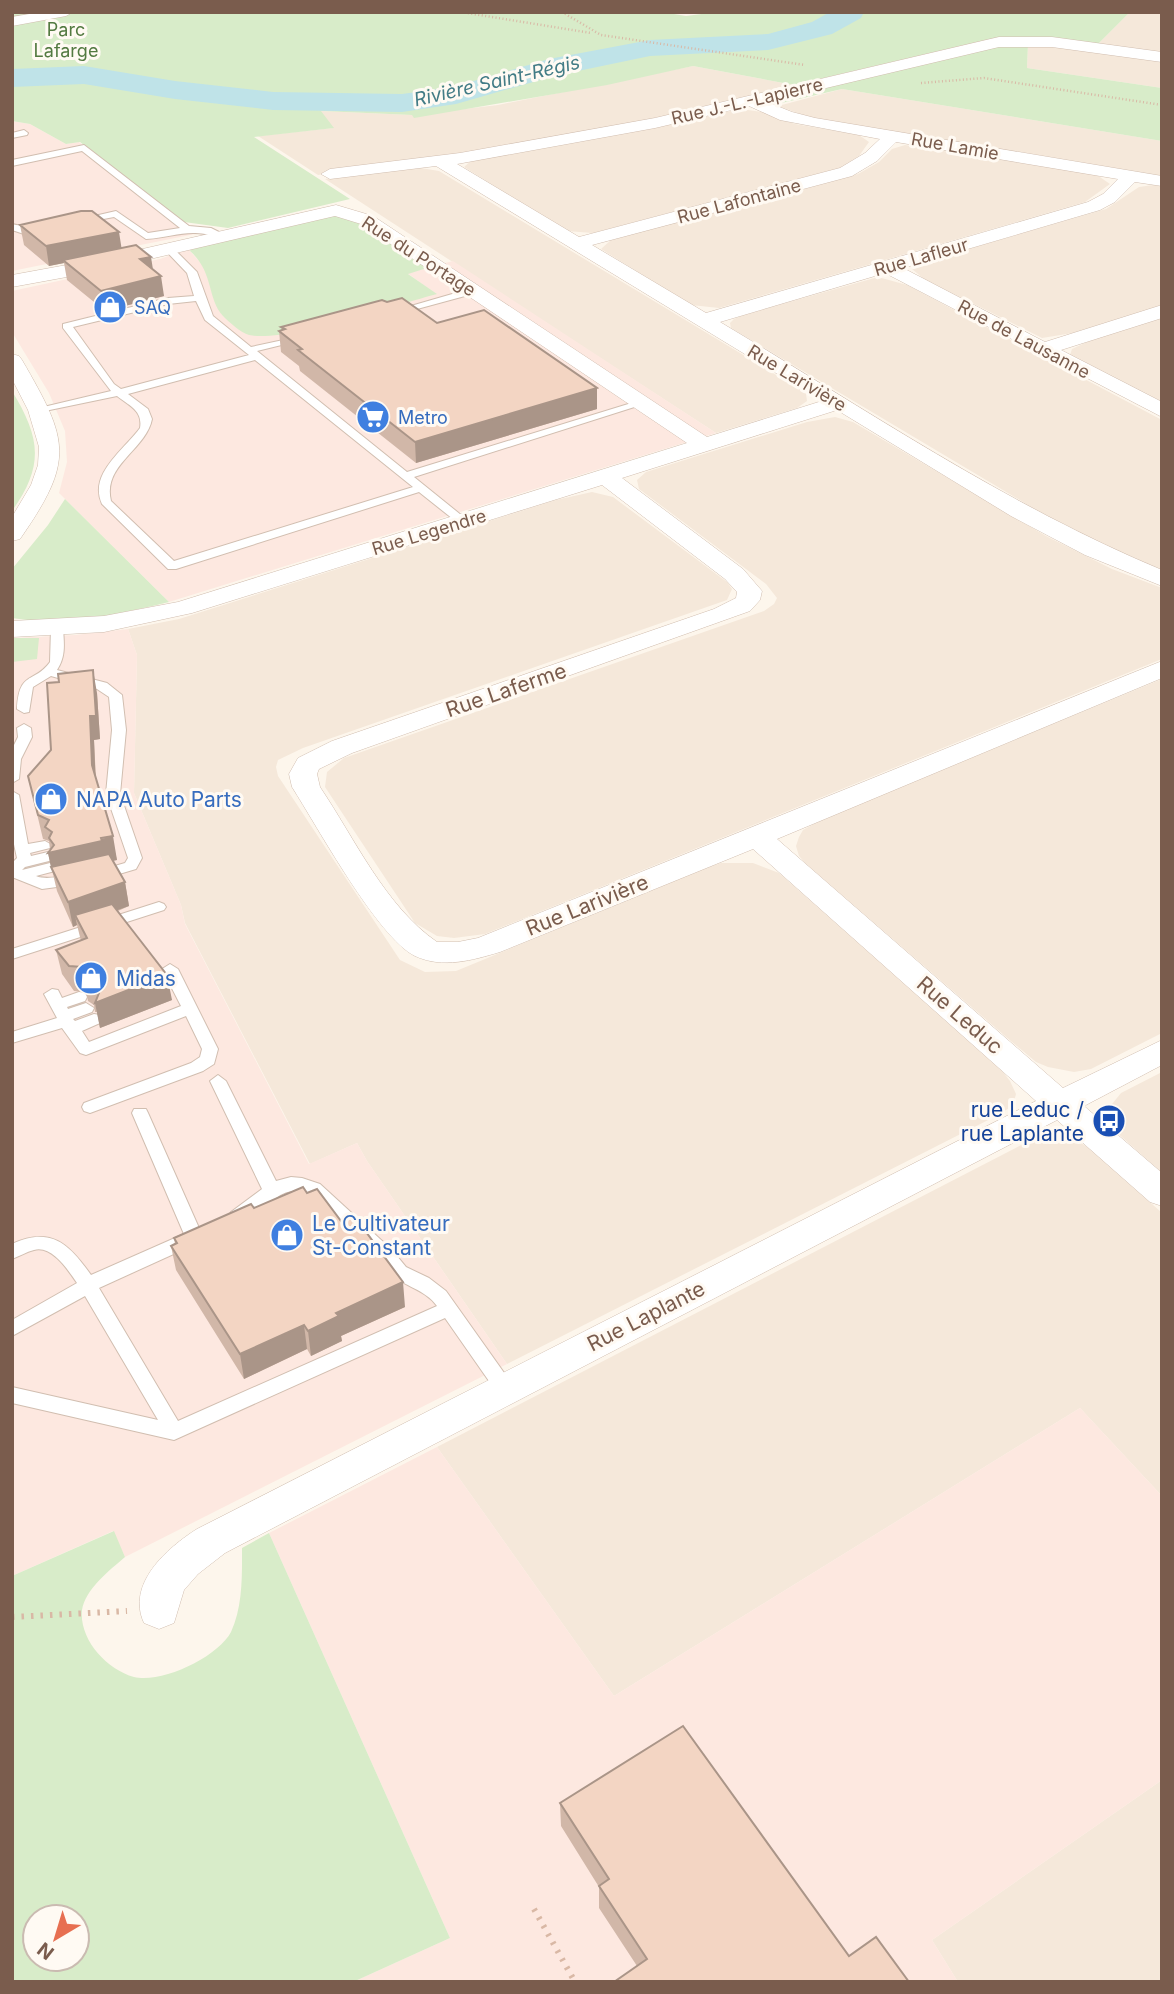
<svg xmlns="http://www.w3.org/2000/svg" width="1174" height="1994" font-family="Inter,sans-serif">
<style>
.residential{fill:#f5e8da}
.commercial{fill:#fde8e0}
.green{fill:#d8ecc9;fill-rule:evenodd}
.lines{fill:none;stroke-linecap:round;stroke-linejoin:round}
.river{fill:#bfe3e8;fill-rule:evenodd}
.lane-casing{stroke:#d1beb0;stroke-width:2}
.street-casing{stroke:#d1beb0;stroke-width:1}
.path-far1{stroke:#d9b8a5;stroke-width:2.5;stroke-dasharray:1 2.5;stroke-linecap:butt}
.path{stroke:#d9b8a5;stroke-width:6;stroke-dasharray:2.5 7;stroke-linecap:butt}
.lane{fill:#fff;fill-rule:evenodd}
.street{fill:#fff;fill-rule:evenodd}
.wall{fill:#d1b7a8}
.shaded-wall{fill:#aa9588}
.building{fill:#f3d5c3;stroke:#aa9588;stroke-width:2}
.labels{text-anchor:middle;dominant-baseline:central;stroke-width:6;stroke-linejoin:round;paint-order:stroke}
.far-park-label{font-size:18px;fill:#537a41;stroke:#fffaf3}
.far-street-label{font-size:18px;fill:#7a5c4d;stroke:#fffaf3}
.far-shop-label{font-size:18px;fill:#366cbe;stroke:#fffaf3;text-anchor:start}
.far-water-label{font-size:19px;font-style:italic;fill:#437c86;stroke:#fffaf3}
.street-label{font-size:21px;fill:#7a5c4d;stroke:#fffaf3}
.shop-label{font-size:21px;fill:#366cbe;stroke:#fffaf3;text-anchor:start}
.transit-label{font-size:21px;fill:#164399;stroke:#fffaf3;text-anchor:end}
</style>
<rect width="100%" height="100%" fill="#fdf6ec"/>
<path class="residential" d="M1130 12H1162V52L1098 44Z
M1028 44 1162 61V88L1027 68Z
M693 66 794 85 655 119 486 149 318 175 258 136 333 128 320 111 413 115 498 105Z
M842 89 1162 141V176L809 117 778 106Z
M741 109 762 112 795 124 859 135 869 142 859 156 840 168 593 233 566 231 464 167 472 160Z
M905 145 1097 175 1110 184 1085 202 719 308 691 305 601 249 611 240 858 174 879 162 892 149Z
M421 168 439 171 801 390 806 394 807 401 797 408 716 433 325 179Z
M1153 185 1162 186V305L1079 332 1042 338 924 279 912 269 919 263 1106 209 1139 187Z
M878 277 907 285 1162 420V570L1094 540 1033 508 731 328 730 323 734 319 743 315Z
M1162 317V403L1070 355 1072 349 1089 341Z
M835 417 853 422 1046 536 1112 569 1162 588V659L485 934 454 938 437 936 415 923 325 787 327 772 344 758 764 611 774 604 777 598 766 584 639 489 637 480 646 472 807 422Z
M592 492 613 497 727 582 732 589 727 600 303 748 278 760 276 767 278 776 400 960 425 972 456 971 703 869 721 863H753L779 873 999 1067 1010 1081 1016 1094 1013 1105 1002 1113 507 1364 367 1161 357 1143 310 1164 185 923 181 905 134 793 137 655 128 629 179 619 556 500Z
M1162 679V1033L1091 1069 1074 1072 1048 1067 1036 1062 1012 1042 806 864 799 856 796 846 799 837 803 830 821 820Z
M1162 1072V1173L1114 1130 1108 1109 1121 1093Z
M1043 1137H1059L1081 1143 1095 1152 1162 1213V1496L1080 1408 614 1696 437 1447 1027 1142Z
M1162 1780V1982H958L932 1940Z"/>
<path class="commercial" d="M12 121 30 124 66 144 79 142 200 233 12 271Z
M191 248 190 251 206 269 219 310 224 317 436 294 407 273 453 261 716 433 169 602 59 493 67 462 65 431 49 393 12 332V291L160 259Z
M128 629 137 655 134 793 181 905 185 924 309 1164 357 1143 367 1161 507 1364 125 1557 113 1531 12 1576V638L75 635Z
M1080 1408 1162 1496V1780L932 1940 958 1982H353L450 1938 269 1533 437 1447 614 1696Z"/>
<path class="green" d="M12 12H662L686 16 717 12H1130L1098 44 1033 37 990 39 794 85 693 66 607 85 414 118 412 115 321 111 334 128 254 137 350 199 228 228 184 222 80 142 66 144 30 124 12 121Z
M1028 44 1027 68 1162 88V141L842 89 777 104 782 98 997 46Z
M335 215 357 221 427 268 408 274 437 294C395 305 286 343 249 335 241 333 229 322 223 316 207 299 214 272 190 251L191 248Z
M12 391C40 437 45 465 12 511Z
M65 499 169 602C120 614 63 627 12 618V569L48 525Z
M12 638H39L37 659 12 662Z
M114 1531 125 1557C110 1570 85 1589 82 1610 79 1639 106 1669 134 1677 161 1684 218 1657 231 1632 243 1606 242 1575 242 1548L269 1533 450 1938 353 1982H12V1576ZM35 1917H77V1959H35Z"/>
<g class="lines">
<path class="river" d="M830 12H864L861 18 832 34 768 50 650 56 554 76 456 104 402 112 273 110 175 99 84 84 12 87V69L84 66 175 81 273 92 402 94 453 87 549 59 650 40 768 34 812 22Z"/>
<defs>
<path id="lane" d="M24 130 28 133 27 135 12 138V133Z
M84 145 189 226 211 228 225 235 220 238C188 227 177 237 146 239L114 217 77 224V220L116 211 148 233 180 228 82 151 12 166V160Z
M12 224C22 227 39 225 46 229L24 234 12 230Z
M165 246H171L197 272 213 316 251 347 302 336V340L257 351 407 472 638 401 647 403 414 477 466 519V523H458L419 492 176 569H168L102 504C88 474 124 450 140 428 143 411 130 406 117 396L40 412 35 409 111 391 63 328V324L168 298 194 296 187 273 165 250ZM196 301 205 320 249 355 121 389 114 384 73 327 168 304ZM255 360 413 487 174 561 111 501C102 465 146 450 152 419L148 409 128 394Z
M473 288 476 289V293L395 315 390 312Z
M57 624 63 628C64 644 66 656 57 670L107 683 122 695 126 730 120 794 142 858 136 869 99 880 92 875 94 872 125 863 128 858 106 794 112 730 109 697 97 689 51 676 33 687 29 712 24 713 17 709C19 670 34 684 50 662L51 628Z
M24 724 31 728 32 737 21 759 19 779 12 783V749L18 737 17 728Z
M12 791 19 795 28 844 45 841 52 845 50 848 30 853 31 856 48 852 55 857 53 860 25 867 22 870 50 863 57 868 55 871 36 876C50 882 70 871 81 881L79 884 42 889 12 877V863L17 858 12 835Z
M159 902 164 904 166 907 164 910 12 959V949Z
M170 964 178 969 218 1049 214 1064 203 1071 90 1113 84 1111 82 1107 84 1103 191 1063 200 1057 202 1049 186 1016 86 1055 80 1053 62 1028 12 1043V1032L57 1018 44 994 52 989 58 990 62 998 79 992 85 993 87 997 85 1001 67 1007 68 1009 86 1003 94 1008 92 1012 73 1019 75 1021 94 1014 100 1015 102 1019 100 1023 82 1031 89 1042 181 1006 162 969Z
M218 1075 226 1081 276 1181 291 1177 302 1178 320 1184 392 1250 406 1267 429 1278 446 1291 512 1384 515 1389 512 1394 505 1397 498 1394 445 1318 174 1440 12 1403V1387L158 1420 85 1296 12 1336V1320L77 1283C68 1270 52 1245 34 1250 26 1252 20 1256 12 1259V1244C51 1226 69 1244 91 1275L184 1234 132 1113 134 1109H146L148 1113 203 1237 200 1242 99 1288 178 1421 437 1306C425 1289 404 1287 392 1274 364 1247 337 1220 308 1194 272 1178 260 1231 231 1222L228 1217 231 1212 262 1189 210 1081Z"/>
<path id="street" d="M41 12H73L66 16 12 26V17Z
M999 37H1052L1162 52V62L1052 47H999L767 102 792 112 815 118 1162 176V186L1135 182 1115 202 1100 210 903 268 1045 342 1162 305V318L1061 350 1162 402V417L885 273 720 322C864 408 1006 505 1162 570V586L1085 555 1011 516 837 410 622 478 743 569 762 591 760 600 750 611 352 753 319 769 317 774 320 787C355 839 385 906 437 942H458L478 938 1162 661V678L777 839 1063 1088 1162 1040V1065L1084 1106 1162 1173V1206L1150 1202 1057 1120 225 1553 198 1574 184 1590 174 1623 159 1629 144 1623C126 1584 167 1548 197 1529L1036 1101 753 849 500 952C473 960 443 969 415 956 378 938 317 826 292 787L289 774 298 758 332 741 714 609 736 598 737 592 725 579 602 485 192 613 104 632 12 637V621L104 616 178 602 687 443 361 224 335 216 94 272 12 287V275L94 260 336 205 373 216 707 437 822 401 436 166 330 179 321 174 330 169 460 153 655 118ZM749 106 780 120 880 139 865 153 840 168 579 237 457 164 655 128ZM896 142 1118 179 1103 194 1088 202 706 313 592 245 852 176 877 161Z
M12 354 19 356 22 360C69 441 75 460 20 539L12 541V517L31 485 38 465 39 447 28 410 12 379Z"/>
</defs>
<use href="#lane" class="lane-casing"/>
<use href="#street" class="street-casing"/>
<path class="path-far1" d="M461 12 591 33
M562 12 601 35 805 65
M921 83 984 78 1162 105"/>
<path class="path" d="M12 1617 127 1611
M534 1909 575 1982"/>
<use href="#lane" class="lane"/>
<use href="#street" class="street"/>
</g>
<path class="wall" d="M20 225 121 248 153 270 164 296 105 311 67 280 64 263 49 266 24 245Z
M437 323 597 409 416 463 300 371 299 366 281 352 279 331 282 330 281 327Z
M97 693 100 739 94 740 96 779 117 860 113 861 125 882 129 906 118 911 172 1000 100 1028 97 1012H95L94 1005 88 1001 86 992 74 991 62 974 56 950 81 941 77 925 73 927 57 891 48 853 50 850 49 841 43 839 28 776 51 750Z
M254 1208 405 1307 341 1336 342 1341 311 1356 307 1349 244 1379 176 1270 171 1246 175 1244 174 1238Z
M560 1803 849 1956 637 1966 599 1908V1887L561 1826Z"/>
<path class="shaded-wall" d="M119 232 122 251 63 260 64 263 49 266 46 246Z
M151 257 154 276 140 259Z
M161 276 164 296 105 311 101 291Z
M597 388V409L416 463 415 442Z
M93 670 97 693 100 739 94 740 96 789 92 765 90 716Z
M113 836 117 860 106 862 51 867 53 877 48 853Z
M125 882 129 906 79 924 75 915 77 925 73 927 68 902Z
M167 975 172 1000 100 1028 95 1003Z
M403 1282 405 1307 341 1336 342 1341 311 1356 308 1331 336 1313Z
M304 1325 307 1349 244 1379 240 1354Z"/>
<path class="building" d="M81 211H92L119 232 46 246 20 225Z
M136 245 151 257 140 259 161 276 101 291 63 260Z
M402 298 437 323 484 310 597 388 415 442 298 350 302 349 279 331 285 329 281 327 382 300 387 302Z
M93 670 96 716H90L92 765 113 836 101 838 102 841 48 853 54 845 49 838 52 832 45 827 49 820 38 815 28 776 51 750 47 683 59 682 58 674Z
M109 854 125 882 68 902 51 867Z
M112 904 167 975 95 1003 99 993 95 988 90 987 91 983 83 977 82 967 69 966 56 950 87 938 75 915Z
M303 1187 307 1193 317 1189 341 1221 352 1216 366 1232 403 1282 336 1313 339 1316 308 1331 304 1325 240 1354 171 1246 177 1243 174 1238 251 1204 254 1208Z
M683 1726 849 1956 876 1937 909 1982H614L647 1959 599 1886 609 1879 560 1803Z"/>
<defs>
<symbol id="shop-disc" viewBox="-11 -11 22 22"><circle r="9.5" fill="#3f7fe0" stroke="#fffaf3"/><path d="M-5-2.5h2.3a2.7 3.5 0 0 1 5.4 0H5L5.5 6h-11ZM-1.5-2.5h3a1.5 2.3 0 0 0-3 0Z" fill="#fff"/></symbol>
<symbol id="supermarket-disc" viewBox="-11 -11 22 22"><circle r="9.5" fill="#3f7fe0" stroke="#fffaf3"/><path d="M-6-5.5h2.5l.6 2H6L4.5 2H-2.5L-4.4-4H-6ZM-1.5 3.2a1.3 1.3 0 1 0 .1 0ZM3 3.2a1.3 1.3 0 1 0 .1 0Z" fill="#fff"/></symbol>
<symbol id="bus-disc" viewBox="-11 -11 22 22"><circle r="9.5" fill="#1a4fb4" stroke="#fffaf3"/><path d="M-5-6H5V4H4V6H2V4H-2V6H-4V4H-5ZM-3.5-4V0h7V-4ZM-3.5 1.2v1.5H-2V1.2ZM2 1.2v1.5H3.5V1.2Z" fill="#fff"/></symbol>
</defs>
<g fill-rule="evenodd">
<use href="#shop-disc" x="91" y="288" width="38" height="38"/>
<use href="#supermarket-disc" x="354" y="398" width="38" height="38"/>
<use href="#shop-disc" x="32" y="780" width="38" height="38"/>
<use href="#shop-disc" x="72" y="959" width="38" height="38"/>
<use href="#bus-disc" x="1090" y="1102" width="38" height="38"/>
<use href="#shop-disc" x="268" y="1216" width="38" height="38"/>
</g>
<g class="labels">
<g class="far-park-label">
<text x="66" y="29">Parc<tspan x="66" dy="21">Lafarge</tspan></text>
</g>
<g class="far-street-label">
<text transform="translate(747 101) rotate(-13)">Rue J.-L.-Lapierre</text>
<text transform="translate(955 146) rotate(10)">Rue Lamie</text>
<text transform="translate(739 201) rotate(-15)">Rue Lafontaine</text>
<text transform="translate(419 256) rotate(33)">Rue du Portage</text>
<text transform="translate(921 257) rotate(-16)">Rue Lafleur</text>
<text transform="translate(1024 339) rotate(28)">Rue de Lausanne</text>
<text transform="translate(797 378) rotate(31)">Rue Larivière</text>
<text transform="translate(429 532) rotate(-17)">Rue Legendre</text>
</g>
<g class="far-shop-label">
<text x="134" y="307">SAQ</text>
<text x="398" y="417">Metro</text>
</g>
<g class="far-water-label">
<text transform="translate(497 81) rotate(-13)">Rivière Saint-Régis</text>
</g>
<g class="street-label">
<text transform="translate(506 690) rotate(-19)">Rue Laferme</text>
<text transform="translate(587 905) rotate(-22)">Rue Larivière</text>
<text transform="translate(960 1015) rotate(41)">Rue Leduc</text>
<text transform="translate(646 1316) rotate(-27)">Rue Laplante</text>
</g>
<g class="shop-label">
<text x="76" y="799">NAPA Auto Parts</text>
<text x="116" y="978">Midas</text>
<text x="312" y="1223">Le Cultivateur<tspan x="312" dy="24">St-Constant</tspan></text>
</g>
<g class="transit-label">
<text x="1084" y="1109">rue Leduc /<tspan x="1084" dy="24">rue Laplante</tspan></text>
</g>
</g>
<rect width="1174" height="1994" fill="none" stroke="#7a5c4d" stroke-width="28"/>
<g transform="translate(56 1938) rotate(218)"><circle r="33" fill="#fffaf3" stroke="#cabbb1" stroke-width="2"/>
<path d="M0-5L12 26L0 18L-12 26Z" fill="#e76f51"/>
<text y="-10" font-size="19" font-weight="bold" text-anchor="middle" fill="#7a5c4d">N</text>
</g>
</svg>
